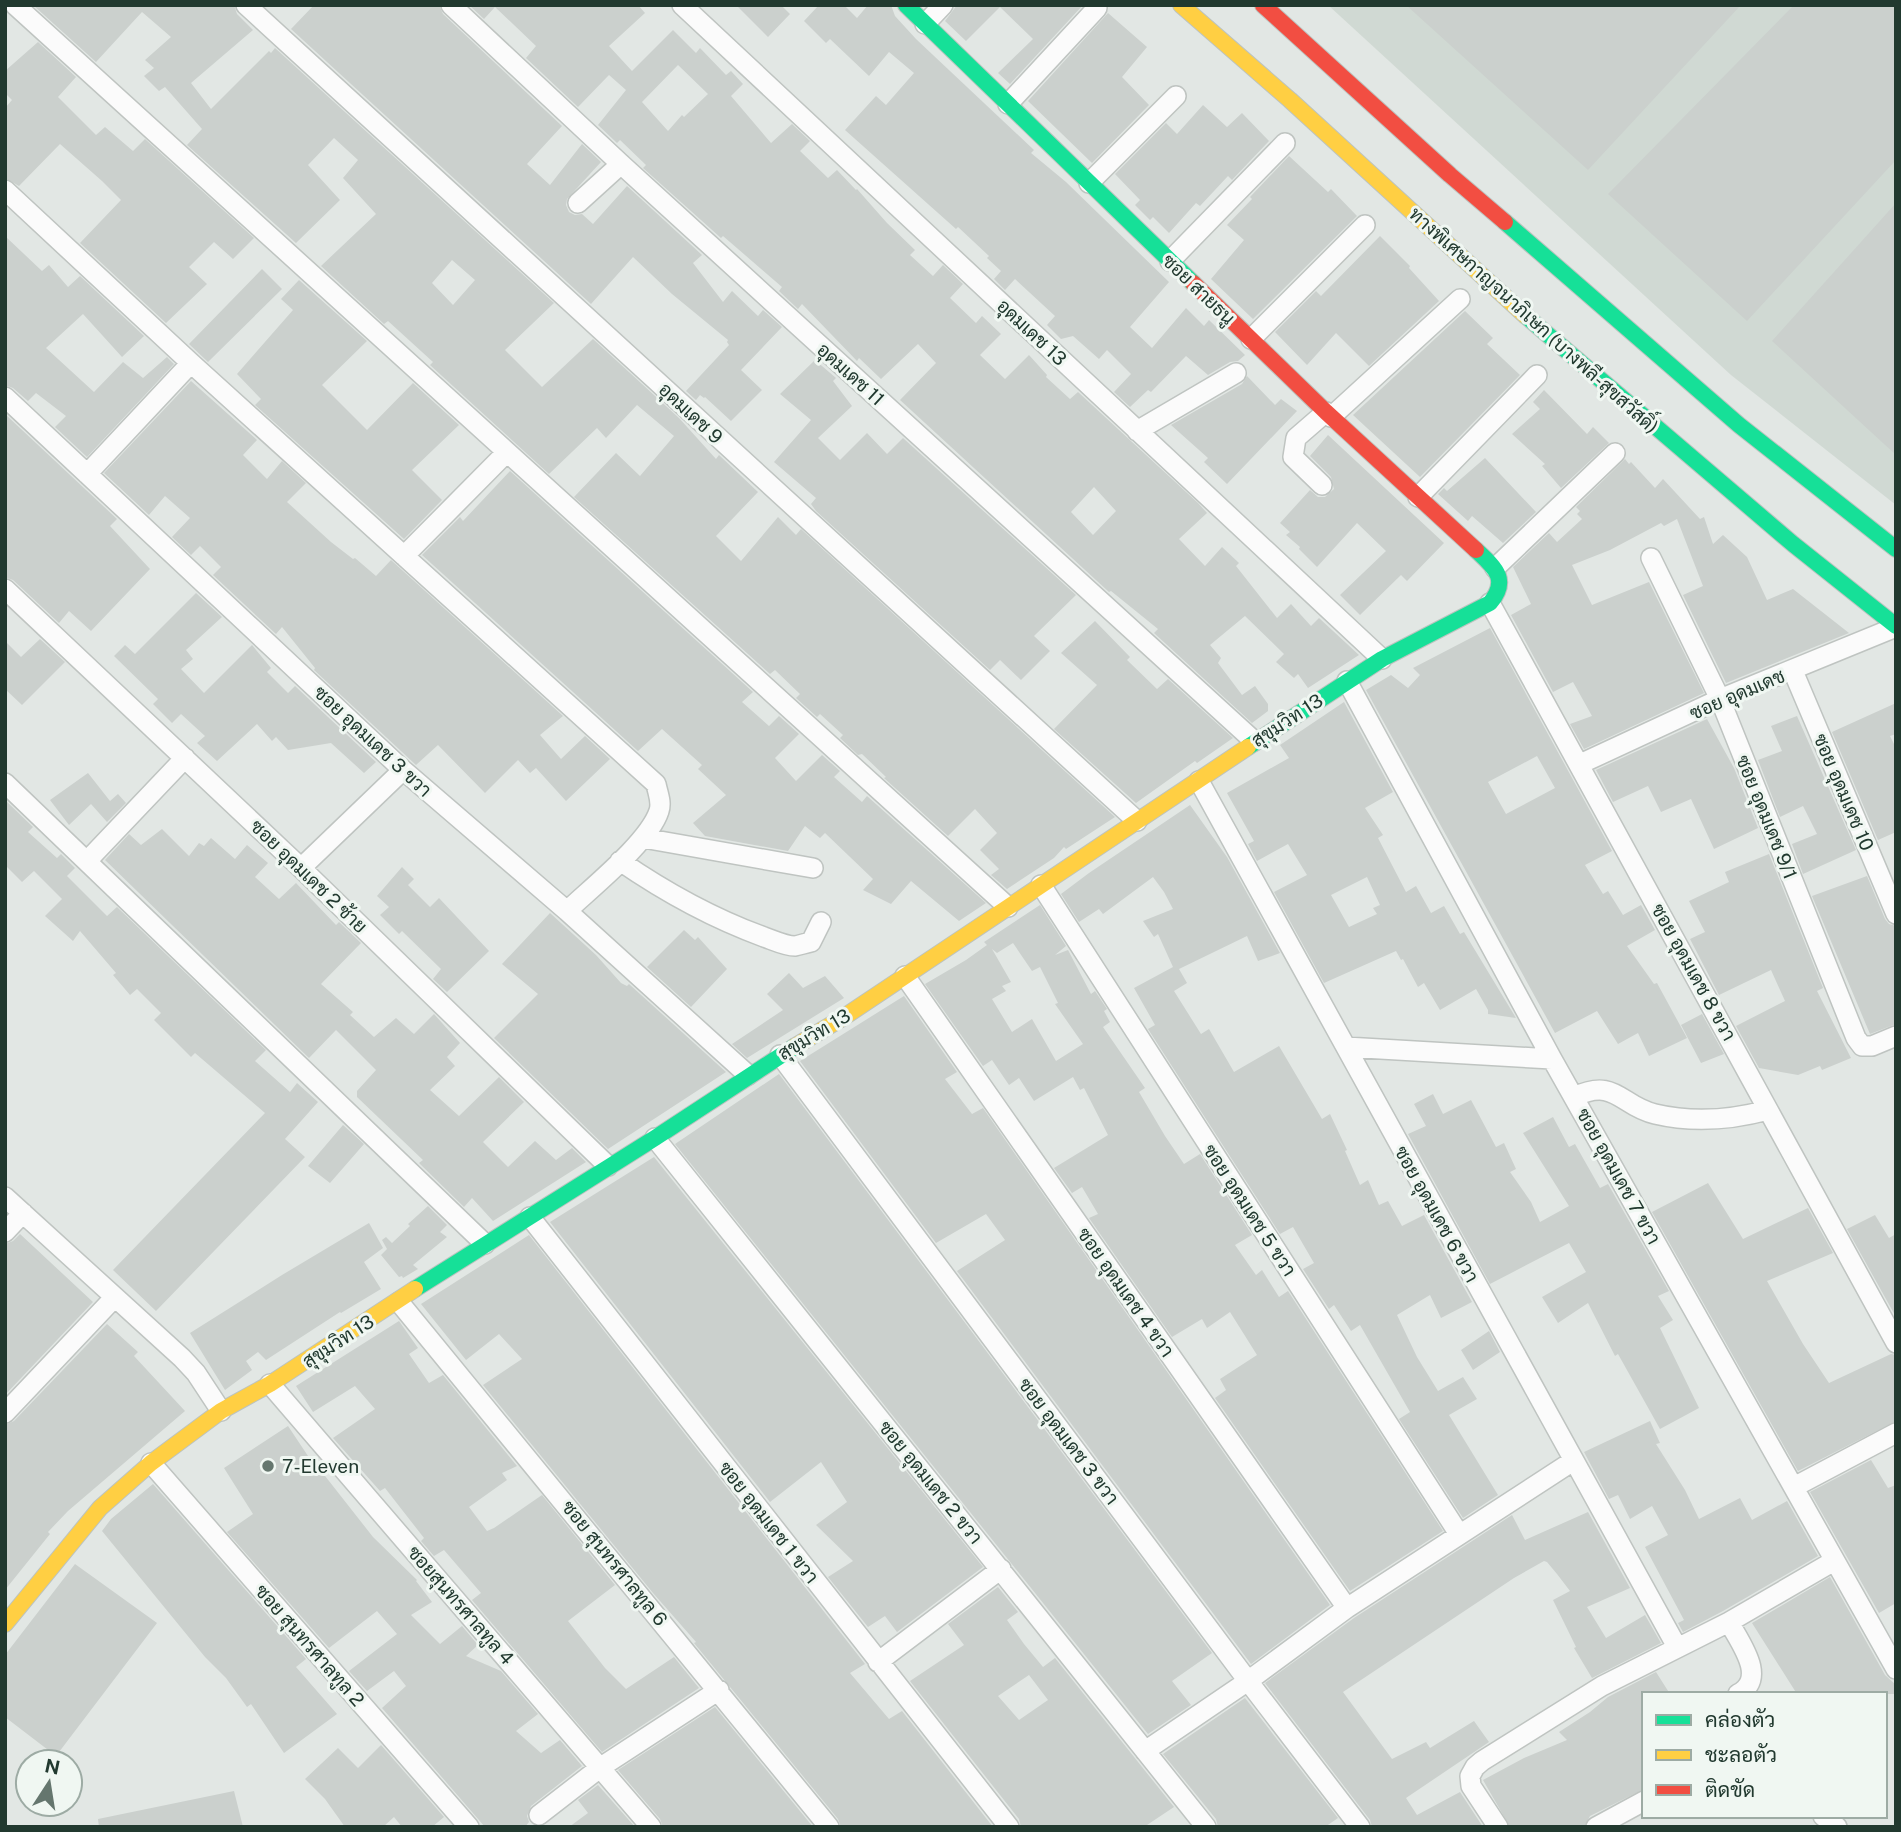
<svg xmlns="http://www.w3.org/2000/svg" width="1901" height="1832" font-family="'Public Sans',Sarabun,sans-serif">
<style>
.built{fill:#d0d9d3}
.building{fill:#cbd0cd;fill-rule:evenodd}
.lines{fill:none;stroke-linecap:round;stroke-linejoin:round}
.street-casing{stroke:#bfc4c1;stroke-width:22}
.fast-casing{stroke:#bcc3bf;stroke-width:18}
.slow-casing{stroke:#bcc3bf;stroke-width:18}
.jam-casing{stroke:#bcc3bf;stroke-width:18}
.street{stroke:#fbfbfb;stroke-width:19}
.fast{stroke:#16e098;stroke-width:16}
.slow{stroke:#ffcf43;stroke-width:16}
.jam{stroke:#f24e42;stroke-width:16}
.poi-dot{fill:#65766e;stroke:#f0f7f2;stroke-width:2.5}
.labels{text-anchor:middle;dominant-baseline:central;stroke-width:6;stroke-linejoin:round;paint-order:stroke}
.street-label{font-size:19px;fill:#21392f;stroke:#f0f7f2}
.poi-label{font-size:19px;fill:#21392f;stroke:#f0f7f2;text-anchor:start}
</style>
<rect width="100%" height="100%" fill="#e2e7e4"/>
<path class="built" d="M1328 5H1896V505L1731 375Z"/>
<path class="building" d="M33 5H234L237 14 253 30 191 83 211 109 269 51 271 53 275 48 554 303 505 350 542 387 593 339 679 418 716 459 719 455 758 492 716 536 741 561 778 517 796 535 801 529 1115 817 1066 849 1064 847 1054 858 1007 889 991 875 999 869 980 850 997 833 975 809 948 836 884 778 886 777 862 754 858 755 840 738 843 735 820 714 817 717 796 698 800 694 775 670 770 674 574 497 616 453 640 476 674 436 637 405 606 438 597 428 549 474 430 365 433 362 388 321 384 324 321 266 376 214 343 178 358 160 334 138 308 165 340 200 296 243 187 145 202 129 165 87 159 91 144 76 154 68 145 60 171 37 142 12 96 62ZM452 260 475 280 453 305 432 283Z
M314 5H439L443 14 562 126 527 164 550 185 582 144 601 162 567 199 566 205 569 212 575 215 582 214 593 224 627 186 702 255 693 263 723 302 732 291 758 316 763 310 782 327 741 370 762 390 731 421 705 397 704 398 700 395 696 400 686 391 729 345 727 342 728 340 672 294 633 257 591 304 291 29Z
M469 5H638L645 13 609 46 632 71 673 30 696 53 700 48 726 75 731 71 743 84 731 96 771 143 792 124 810 141 800 151 828 178 837 170 856 190 857 189 887 223 915 250 910 255 933 276 943 265 963 284 950 298 976 323 982 316 1001 334 980 355 1005 379 1029 355 1047 375 1046 377 1070 399 1078 392 1198 503 1207 513 1179 539 1205 566 1222 547 1239 563 1236 566 1277 618 1291 604 1311 626 1319 618 1359 655 1308 688 1298 674 1294 678 1276 662 1284 654 1245 616 1210 645 1221 658 1218 663 1242 695 1255 686 1268 704V711L1252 723 1154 633 1158 629 1111 591 1109 592 900 400 936 363 918 344 881 379 859 358 857 361 802 304 798 309 779 291 782 287 723 236 721 238 643 168 646 165 620 140 617 143 598 125 626 90 609 75 578 107 526 58 536 46 495 7 484 19ZM678 65 708 94 684 117 682 115 668 131 642 102ZM1094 487 1116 511 1093 535 1071 512Z
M736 5H781L790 14 768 37Z
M819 5H844L857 18 868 5H891L895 16 916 39 1034 150 1031 153 1066 182 1169 282 1130 327 1152 348 1186 308 1204 326 1209 320 1245 355 1238 361 1230 362 1208 375 1186 356 1151 392 1148 390 1130 407 1114 392 1131 374 1107 350 1099 359 1073 336 1061 339 1047 325 1055 316 1015 279 1005 290 994 279 1001 271 987 258 989 256 958 227 956 229 845 130 876 96 886 105 914 73 889 52 869 76 830 39 826 43 804 21Z
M957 5H1083L1010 84 998 73 1033 39 1000 7 966 41 945 21Z
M1406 5H1741L1588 170Z
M1794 5H1896V160L1747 321 1608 194Z
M1108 13 1147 47 1122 77 1149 105 1092 163 1028 101Z
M38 42 76 77 58 97 96 135 105 127 133 151 145 139 254 238 233 259 214 242 189 267 207 284 166 323 80 243 121 200 102 181 60 144 19 186 5 178V108L12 100 5 93V71Z
M1203 105 1227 127 1242 113 1269 141 1232 180 1228 176 1200 206 1196 203 1169 233 1153 217 1150 220 1135 205 1140 200 1115 174 1166 123 1177 134Z
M1289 156 1328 192 1331 189 1357 216 1253 319 1211 279 1244 240 1227 225 1252 199 1250 197Z
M1896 203V455L1772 341Z
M5 236 42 271 49 265 68 287 80 276 144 336 122 357 83 314 46 348 94 392 123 362 143 378 167 357 174 364 87 457 55 427 66 416 36 393 28 401 13 388 5 385Z
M1380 236 1410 266 1409 268 1439 301 1369 366 1336 333 1307 365 1275 332 1316 291 1321 296Z
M262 269 282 289 208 362 189 344Z
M299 280 367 341 322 385 367 430 413 383 459 425 412 470 442 500 404 539 255 405 261 399 237 374 293 310 281 299Z
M1465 311 1493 338 1487 344 1520 375 1420 477 1353 415Z
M815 360 836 378 833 381 852 406 818 438 840 460 867 433 887 454 903 438 1076 595 1034 636 1050 651 1021 680 1000 660 990 670 816 511 811 504 816 498 774 462 811 420 780 394Z
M1247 376 1275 405 1281 399 1297 411 1227 484 1204 462 1208 458 1171 425 1242 384Z
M191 381 257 440 243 455 267 479 282 461 306 483 287 502 331 542 353 559 355 558 376 576 391 560 563 716 540 735 561 759 585 736 610 759 566 801 536 768 530 773 518 760 485 793 438 745 416 765 314 670 315 668 282 627 276 634 213 575 221 567 200 546 191 555 172 537 190 518 165 496 149 515 104 473Z
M1544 390 1587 434 1593 427 1609 443 1561 488 1542 466 1545 464 1512 434 1540 409 1533 402Z
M5 414 117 519 110 526 150 569 91 631 69 611 59 623 13 580 5 577Z
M1328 435 1444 543 1407 581 1401 575 1360 615 1340 595 1386 551 1357 523 1317 567 1299 549 1300 547 1286 535 1290 532 1280 523 1310 490 1318 497H1325L1334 489 1331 477 1310 456Z
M1485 458 1536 512 1503 543 1472 516 1468 521 1438 494 1444 488 1447 491Z
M1625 459 1629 464 1631 462 1655 488 1663 479 1700 519 1704 517 1713 544 1723 535 1747 557 1767 600 1793 589 1849 633 1726 683 1683 595 1703 586 1677 519 1664 526 1661 523 1610 550 1572 565 1592 605 1649 582 1704 693 1584 749 1570 724 1592 716 1573 682 1553 692 1511 615 1531 604 1513 567 1549 533 1557 542 1582 519 1577 514 1580 511 1576 507Z
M510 471 753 692 742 702 769 726 779 716 799 734 775 758 796 781 822 755 840 771 834 777 862 802 867 796 986 903 959 921 911 881 891 904 863 890 873 879 825 833 820 838 805 826 788 851 705 836 693 823 726 795 698 769 702 765 662 729 638 751 422 555 460 517 463 521Z
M196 593 222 617 186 650 193 659 181 669 204 693 252 645 271 668 267 672 288 693 295 686 376 762 364 773 331 743 288 750 276 737 272 741 257 724 217 761 197 743 205 736 181 714 172 723 153 704 158 699 114 656 125 645 135 654Z
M1095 621 1130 657 1127 660 1157 689 1168 679 1233 738 1197 763 1195 761 1136 803 1054 729 1097 685 1061 653Z
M1490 628 1612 851 1585 865 1603 894 1608 891 1623 915 1641 905 1655 930 1627 946 1654 984 1657 983 1687 1038 1649 1056 1638 1033 1618 1044 1597 1011 1555 1033 1366 690 1391 675 1408 688 1420 675 1413 668ZM1537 756 1555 788 1506 814 1488 782Z
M40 639 65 662 22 705 5 689V641L21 657Z
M1344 702 1393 792 1365 808 1383 835 1378 838 1406 892 1416 886 1431 913 1444 906 1460 934 1464 932 1516 1018 1488 1014V1010L1476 989 1440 1010 1424 983 1418 987 1403 959 1401 960 1396 951 1324 983 1274 892 1307 875 1288 844 1257 861 1248 844 1254 841 1227 793 1289 758 1280 745ZM1367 877 1380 905 1373 908 1377 914 1349 927 1331 895Z
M1896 703V734L1890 736 1896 748V832L1878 840 1832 732Z
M1797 716 1856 850 1803 874 1792 844 1817 834 1803 806 1780 817 1758 760 1782 751 1771 726Z
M1707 719 1734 768 1758 828 1714 849 1691 799 1661 812 1648 786 1613 802 1596 770Z
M88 773 110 801 118 794 126 803 107 822 91 804 69 825 50 800Z
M5 800 33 827 28 832 57 858 61 854 75 868 67 876 107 916 117 907 266 1050 255 1061 290 1092 297 1083 318 1102 285 1139 305 1157 156 1311 113 1270 265 1113 195 1053 191 1057 154 1020 161 1013 137 989 130 995 113 975 116 973 80 931 73 941 45 916 62 899 34 871 22 882 5 865Z
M1190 805 1227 857 1280 953 1258 961 1247 936 1179 969 1187 983 1174 991 1201 1034 1209 1029 1234 1072 1279 1046 1322 1119 1330 1114 1347 1150 1345 1151 1360 1185 1368 1180 1379 1205 1388 1201 1402 1226 1424 1215 1472 1302 1441 1318 1430 1295 1397 1315 1417 1357 1438 1391 1463 1377 1477 1399 1449 1415 1498 1495 1463 1518 1399 1419 1410 1412 1360 1325 1351 1331 1334 1305 1329 1309 1303 1269 1314 1263 1293 1227 1280 1234 1148 1029 1155 1025 1134 988 1173 967 1158 934 1154 937 1143 921 1173 909 1164 892 1153 877 1103 914 1099 909 1079 922 1061 894 1089 873Z
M162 829 189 856 199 843 204 846 211 838 235 859 247 845 268 863 255 877 279 899 296 883 336 925 339 922 361 943 321 984 353 1012 350 1015 374 1037 396 1018 414 1034 434 1014 460 1043 447 1057 455 1066 430 1090 459 1116 499 1077 524 1102 483 1142 508 1167 535 1141 556 1160 572 1148 586 1162 493 1221 472 1198 464 1207 419 1163 423 1160 357 1097V1091L376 1070 336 1030 309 1058 105 860 129 834 141 845Z
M1769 854 1823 988 1817 991 1851 1058 1822 1070 1820 1066 1798 1075 1759 1068 1736 1026 1785 1001 1771 970 1719 995 1690 939 1705 932 1689 901 1729 882 1725 872Z
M402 867 414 879 408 885 430 907 439 898 489 951 447 992 433 979 441 969 402 931 399 934 380 915 389 907 377 896Z
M1867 876 1885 919 1889 924 1896 926V1024L1870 1034 1812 896Z
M1040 905 1066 946 1055 955 1068 950 1091 994 1095 991 1107 1009 1104 1011 1110 1022 1103 1027 1145 1088 1139 1092 1165 1136 1184 1164 1200 1154 1252 1235 1235 1245 1256 1275 1262 1270 1279 1297 1288 1291 1443 1531 1350 1591 1215 1398 1226 1390 1220 1379 1257 1355 1230 1312 1207 1328 1202 1319 1172 1337 1089 1218 1098 1214 1082 1187 1072 1193 1054 1168 1108 1135 1084 1088 1080 1090 1073 1077 1034 1101 1019 1078 1009 1085 992 1060 983 1066 925 984 966 960 987 945 984 942ZM1013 943 1032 971 1040 967 1058 1003 1055 1004 1083 1044 1056 1061 1032 1019 1012 1032 992 999 1006 991 1002 986 1011 982 992 949 997 953Z
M550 913 596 955 621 983 627 986 629 984 726 1072 608 1149 494 1038 538 994 502 964Z
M684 930 695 940 698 937 727 969 691 1007 647 967Z
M789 973 803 988 825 976 844 998 747 1058 732 1044 783 1010 767 994Z
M904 996 957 1072 945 1079 972 1114 983 1108 1330 1605 1251 1664 957 1271 1005 1240 986 1214 936 1243 800 1061Z
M1702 1014 1724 1054 1701 1063 1681 1025Z
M779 1074 1212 1653 1172 1681 1191 1705 1148 1734 675 1144Z
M1433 1094 1443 1114 1471 1100 1496 1147 1504 1143 1516 1169 1510 1172 1531 1202 1540 1222 1569 1206 1523 1133 1553 1117 1569 1147 1575 1144 1600 1188 1608 1184 1669 1291 1658 1296 1673 1320 1660 1328 1699 1408 1660 1429 1618 1354 1615 1356 1588 1303 1558 1323 1542 1297 1586 1272 1569 1243 1490 1284 1408 1134 1426 1126 1414 1104Z
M343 1125 364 1144 330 1183 308 1166Z
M654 1157 983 1567 897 1632 885 1616 868 1627 828 1577 853 1561 816 1525 847 1502 821 1462 770 1502 550 1222Z
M1708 1183 1743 1239 1808 1208 1833 1253 1767 1281 1803 1344 1829 1383 1891 1354 1896 1355V1421L1798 1471 1652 1212Z
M428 1206 447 1225 440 1232 447 1237 413 1265 418 1269 403 1278 402 1276 399 1277 381 1255 387 1249 382 1240 386 1237 392 1243 410 1226 408 1224Z
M1875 1215 1889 1238 1896 1234V1317L1847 1229Z
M369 1223 383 1248 364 1262 381 1289 341 1313 340 1312 266 1360 258 1352 246 1361 252 1370 225 1390 190 1333 282 1275Z
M20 1234 93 1302 5 1395V1244L13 1241Z
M529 1235 865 1664 850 1673 889 1719 902 1711 993 1827H841L838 1819 694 1643 696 1642 653 1593 483 1385 522 1359 499 1334 466 1360 421 1304Z
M399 1321 418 1348 409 1354 429 1383 443 1375 517 1466 502 1473 507 1480 469 1507 487 1531 494 1528 542 1495 615 1585 568 1621 605 1668 626 1689 674 1657 699 1688 602 1752 472 1600 481 1593 444 1550 434 1556 421 1541 424 1538 385 1488 380 1491 333 1438 375 1409 355 1386 313 1412 296 1386Z
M107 1324 138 1352 134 1356 185 1411 68 1511 48 1532 50 1534 5 1590V1425L14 1421Z
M1489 1331 1500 1352 1473 1370 1461 1350Z
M1650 1421 1660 1443 1656 1444 1685 1490 1699 1519 1740 1498 1752 1520 1787 1501 1818 1556 1723 1611 1683 1632 1678 1623 1684 1620 1645 1547 1668 1535 1652 1506 1630 1519 1618 1495 1609 1499 1584 1452Z
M288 1426 316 1468 318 1467 373 1537 417 1580 416 1581 432 1602 411 1615 440 1644 462 1626 478 1645 466 1656 501 1671 538 1714 516 1731 541 1753 560 1740 582 1766 531 1806 527 1816 529 1822 525 1827H485L382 1708 406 1686 394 1671 367 1691 349 1671 397 1634 377 1611 329 1648 227 1532 253 1514 224 1468Z
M1871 1460 1888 1488 1896 1485V1603L1879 1613 1810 1492Z
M153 1484 306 1659 296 1667 337 1714 284 1753 251 1704 247 1707 226 1678 205 1657 102 1531 111 1519Z
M1588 1512 1630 1588 1587 1607 1606 1638 1645 1615 1661 1643 1592 1678 1574 1648 1576 1647 1553 1600 1570 1591 1557 1574 1547 1562 1544 1561 1514 1578 1343 1692 1392 1759 1426 1742 1430 1748 1474 1721 1489 1742 1406 1798 1417 1815 1460 1792 1483 1827H1372L1370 1820 1265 1683 1354 1618 1512 1515 1525 1540Z
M75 1564 157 1623 56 1756 5 1717V1655Z
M1830 1577 1885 1675 1896 1685V1694H1797L1752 1623Z
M998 1587 1018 1612 1007 1620 1024 1644 1043 1667 1055 1658 1174 1807 1144 1827H1021L1019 1819 910 1681 964 1645 948 1624ZM1029 1675 1048 1700 1019 1720 998 1696Z
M1656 1672 1670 1694H1644V1789L1590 1816 1584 1827H1510L1483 1780 1524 1758 1567 1740 1559 1732 1590 1712 1608 1697Z
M1245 1698 1338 1818 1325 1827H1218L1216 1819 1163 1754Z
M715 1707 813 1827H663L660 1819 618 1770Z
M381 1745 444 1817 432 1827H402L394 1817 383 1827H345L325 1799 305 1779 338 1748 358 1768Z
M598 1785 635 1827H569L588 1813 578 1800Z
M234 1791 243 1827H99L98 1819Z"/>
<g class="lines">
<defs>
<path id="street" d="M15 5 1008 907
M246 5 1137 821
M451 5 621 164 1254 741
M682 5 1382 659
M925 24 943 5
M1008 104 1097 8
M1089 183 1176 96
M5 190 191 363 656 784C658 794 662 802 659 811 649 842 591 888 567 911
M578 203 621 164
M1170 261 1285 143
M1251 339 1365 225
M5 397 403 770 567 911 748 1075
M1331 417 1460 299
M1137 431 1236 373
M87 474 191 363
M1322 485 1293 457 1296 438 1326 412
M1418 497 1537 375
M404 556 507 452
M1651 558 1720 699 1856 1038 1862 1046H1872L1896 1036
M1495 568 1615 453
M5 589 301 868 608 1166
M1490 603 1896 1343
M1793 671 1896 914
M1347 681 1552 1059 1896 1669
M1580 764 1720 699 1896 627
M1199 781 1677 1647
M5 783 485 1244
M643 838 813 868
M87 861 185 758
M620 861C665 892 712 918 764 937 773 940 785 946 795 946 800 945 806 943 811 942L821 922
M301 868 403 770
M1041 885 1459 1534
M905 976 1347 1608
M1346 1047 1552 1059
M780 1055 1248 1681 1360 1827
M1574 1097C1616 1077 1620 1106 1655 1114 1693 1123 1731 1120 1768 1110
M655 1138 1206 1827
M5 1197 182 1358 196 1373 221 1411
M530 1217 1009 1827
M5 1232 23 1213
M399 1302 829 1827
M270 1384 651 1827
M5 1413 114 1298
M151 1463 469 1827
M1794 1487 1896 1433
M1729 1622C1740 1643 1768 1678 1738 1694
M878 1662 1001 1569
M1145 1751 1248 1681 1347 1608 1573 1461
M539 1815 601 1767 719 1690
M1823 1816 1837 1827
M1498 1827 1471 1786 1470 1776 1475 1767 1482 1761 1602 1686 1729 1622 1834 1561
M1596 1827 1644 1801"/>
<path id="fast" d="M906 5 1193 283
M1505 222 1739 425 1896 549
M1526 316 1793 544 1896 626
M1248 747 1382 659 1490 603C1510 579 1494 567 1476 550
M415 1289 655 1138 794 1047"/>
<path id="slow" d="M1181 5 1290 100 1526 316
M794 1047 844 1017 1248 747
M5 1624 100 1508 151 1463 221 1411 270 1384 415 1289"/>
<path id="jam" d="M1263 5 1450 175 1505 222
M1193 283 1326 412 1476 550"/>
</defs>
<use href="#street" class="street-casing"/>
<use href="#fast" class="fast-casing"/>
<use href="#slow" class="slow-casing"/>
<use href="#jam" class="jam-casing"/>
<use href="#street" class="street"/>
<use href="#fast" class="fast"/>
<use href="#slow" class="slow"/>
<use href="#jam" class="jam"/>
</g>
<circle class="poi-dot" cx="268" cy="1466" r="7"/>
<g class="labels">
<g class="street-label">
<text transform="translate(1199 289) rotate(44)">ซอย สายธนู</text>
<text transform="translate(1534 320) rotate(42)">ทางพิเศษกาญจนาภิเษก (บางพลี-สุขสวัสดิ์)</text>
<text transform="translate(1032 332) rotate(43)">อุดมเดช 13</text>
<text transform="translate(851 374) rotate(42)">อุดมเดช 11</text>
<text transform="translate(691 413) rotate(43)">อุดมเดช 9</text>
<text transform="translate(1737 694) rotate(-23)">ซอย อุดมเดช</text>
<text transform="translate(1287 720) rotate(-33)">สุขุมวิท 13</text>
<text transform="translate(373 741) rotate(43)">ซอย อุดมเดช 3 ขวา</text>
<text transform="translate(1844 792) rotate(67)">ซอย อุดมเดช 10</text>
<text transform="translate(1767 817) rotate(68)">ซอย อุดมเดช 9/1</text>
<text transform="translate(309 876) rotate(44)">ซอย อุดมเดช 2 ซ้าย</text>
<text transform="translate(1694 972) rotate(61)">ซอย อุดมเดช 8 ขวา</text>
<text transform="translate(814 1034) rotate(-31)">สุขุมวิท 13</text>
<text transform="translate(1619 1176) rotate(61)">ซอย อุดมเดช 7 ขวา</text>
<text transform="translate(1250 1210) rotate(57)">ซอย อุดมเดช 5 ขวา</text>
<text transform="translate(1437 1214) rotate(61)">ซอย อุดมเดช 6 ขวา</text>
<text transform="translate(1126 1292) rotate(55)">ซอย อุดมเดช 4 ขวา</text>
<text transform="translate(338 1341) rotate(-33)">สุขุมวิท 13</text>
<text transform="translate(1069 1441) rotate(53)">ซอย อุดมเดช 3 ขวา</text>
<text transform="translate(931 1482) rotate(51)">ซอย อุดมเดช 2 ขวา</text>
<text transform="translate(769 1522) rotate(52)">ซอย อุดมเดช 1 ขวา</text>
<text transform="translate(615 1563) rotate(51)">ซอย สุนทรศาลทูล 6</text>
<text transform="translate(461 1605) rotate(49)">ซอยสุนทรศาลทูล 4</text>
<text transform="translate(310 1645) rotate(49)">ซอย สุนทรศาลทูล 2</text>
</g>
<g class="poi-label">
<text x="282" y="1466">7-Eleven</text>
</g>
</g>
<rect width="1901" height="1832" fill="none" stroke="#21392f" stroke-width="14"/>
<rect x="1642" y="1692" width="245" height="126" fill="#f0f7f2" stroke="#9daba4" stroke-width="2"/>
<rect x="1656" y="1715" width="35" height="10" fill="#16e098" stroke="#9daba4" stroke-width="2"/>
<text x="1705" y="1727" font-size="21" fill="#21392f">คล่องตัว</text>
<rect x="1656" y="1750" width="35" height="10" fill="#ffcf43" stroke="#9daba4" stroke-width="2"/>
<text x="1705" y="1762" font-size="21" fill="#21392f">ชะลอตัว</text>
<rect x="1656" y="1785" width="35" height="10" fill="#f24e42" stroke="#9daba4" stroke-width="2"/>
<text x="1705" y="1797" font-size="21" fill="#21392f">ติดขัด</text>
<g transform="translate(49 1783) rotate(12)"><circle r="33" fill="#f0f7f2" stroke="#9daba4" stroke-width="2"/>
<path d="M0-5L12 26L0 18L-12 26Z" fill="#65766e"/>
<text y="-10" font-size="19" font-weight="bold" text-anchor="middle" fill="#21392f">N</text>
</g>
</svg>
